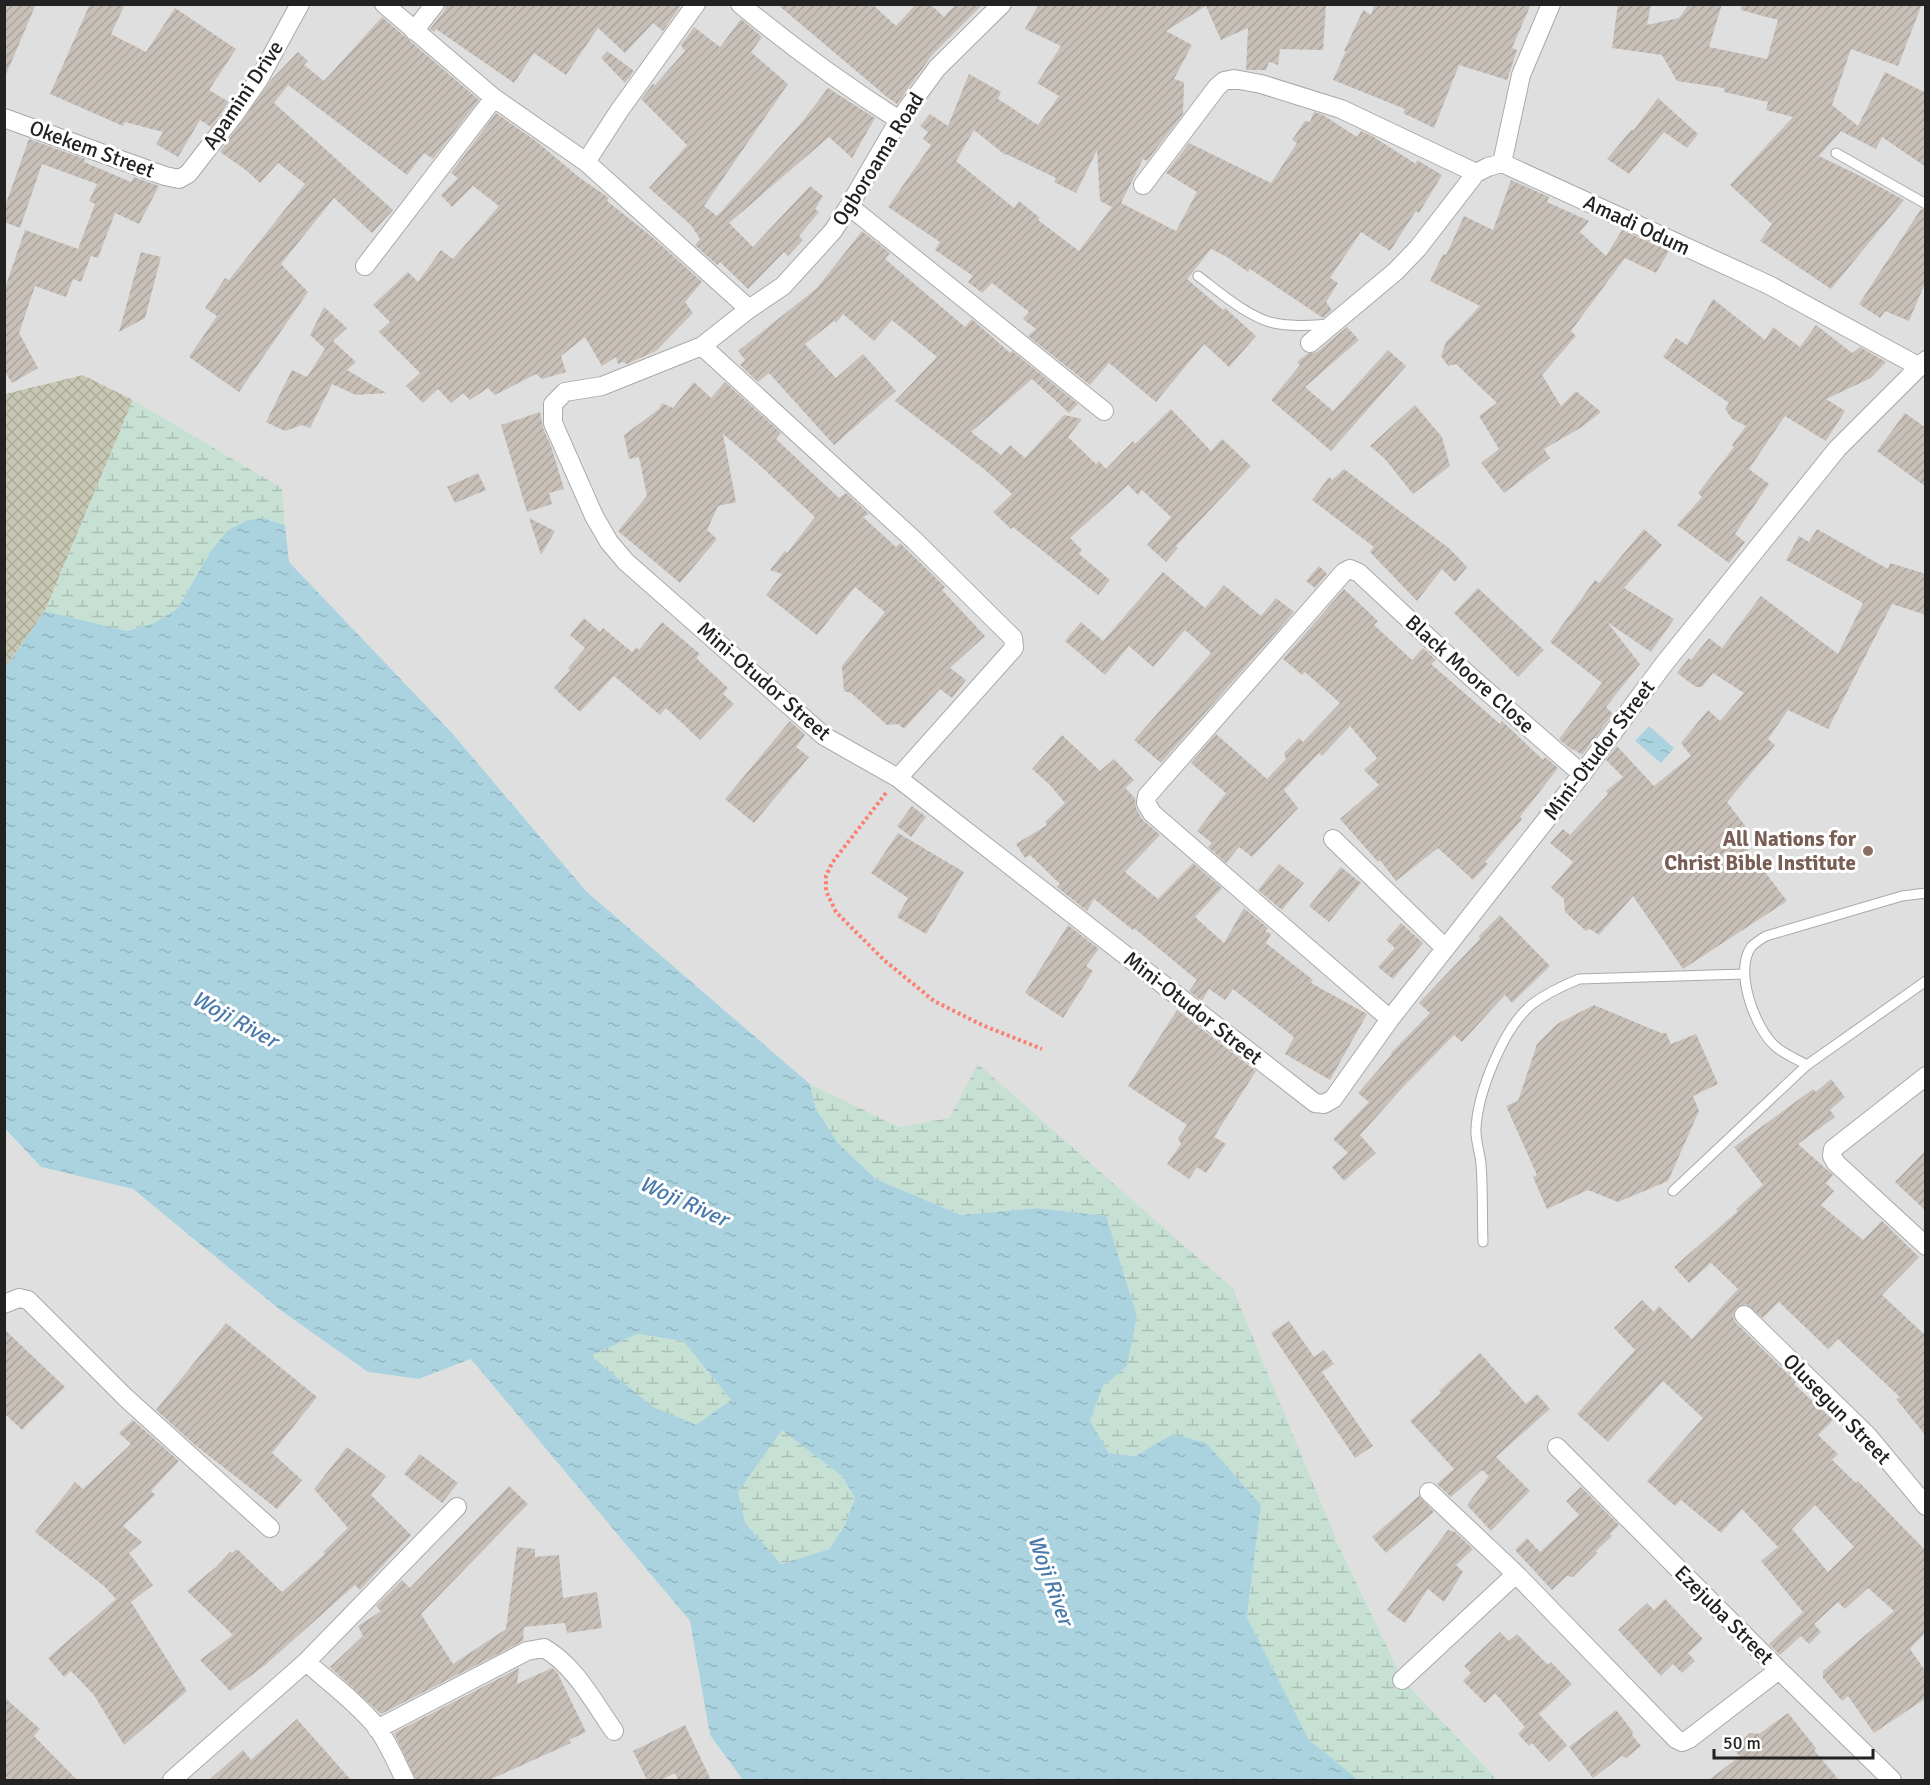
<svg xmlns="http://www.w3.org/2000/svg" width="1930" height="1785" font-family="Signika,sans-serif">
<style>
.residential{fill:#e0dfdf}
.construction{fill:url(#construction-cross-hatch)}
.wetland{fill:url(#wetland-marsh)}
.water{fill:url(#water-ripples);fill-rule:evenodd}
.building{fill:url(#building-hatch);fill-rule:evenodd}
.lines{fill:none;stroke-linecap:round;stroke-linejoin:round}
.lane-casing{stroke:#a9a9a9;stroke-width:11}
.street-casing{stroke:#a9a9a9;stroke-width:20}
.path{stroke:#fa8072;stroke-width:4;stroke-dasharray:3 3;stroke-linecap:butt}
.lane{stroke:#fff;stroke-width:9}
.street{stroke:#fff;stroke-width:18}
.education-dot{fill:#8d6e63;stroke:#fff;stroke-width:2}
.labels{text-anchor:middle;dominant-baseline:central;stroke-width:6;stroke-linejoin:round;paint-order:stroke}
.street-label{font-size:21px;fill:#222;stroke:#fff}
.education-label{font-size:21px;font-weight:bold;fill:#785e54;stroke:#fff;text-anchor:end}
.water-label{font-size:22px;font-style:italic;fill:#4a7aab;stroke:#fff}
</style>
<defs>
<pattern id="construction-cross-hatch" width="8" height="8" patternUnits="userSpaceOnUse" patternTransform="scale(1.5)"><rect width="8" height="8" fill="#c7c7b4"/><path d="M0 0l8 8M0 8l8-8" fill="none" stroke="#abab9a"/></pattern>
<pattern id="wetland-marsh" width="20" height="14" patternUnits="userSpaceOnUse" patternTransform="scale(1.5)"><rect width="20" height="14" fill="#c6e0d4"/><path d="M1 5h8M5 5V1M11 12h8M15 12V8" fill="none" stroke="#aac0b6"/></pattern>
<pattern id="water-ripples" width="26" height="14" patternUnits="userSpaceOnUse" patternTransform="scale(1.5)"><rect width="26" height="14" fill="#aad3df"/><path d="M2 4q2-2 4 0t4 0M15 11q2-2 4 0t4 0" fill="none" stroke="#92b5bf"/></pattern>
<pattern id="building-hatch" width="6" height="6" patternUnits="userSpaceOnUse" patternTransform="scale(1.5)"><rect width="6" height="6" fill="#c7bfb8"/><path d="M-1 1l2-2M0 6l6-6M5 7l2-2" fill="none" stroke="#aba49e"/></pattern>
</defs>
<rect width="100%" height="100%" fill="#f2efe9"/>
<path class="residential" d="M4 5H1925V1780H1498L1403 1680 1337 1542 979 1064 949 1118 899 1127 810 1084 586 891 452 733 288 562 282 488 133 400 84 375 5 394Z
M4 1129 41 1167 133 1189 280 1310 368 1372 419 1379 471 1359 690 1621 710 1735 743 1780H5Z"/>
<path class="construction" d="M83 375 133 400 45 611 5 668V394Z"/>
<path class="wetland" d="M133 400 282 488 285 525 263 518 209 554 178 608 154 623 127 631 45 611Z
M978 1064 1233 1289 1337 1542 1403 1680 1498 1780H1359L1309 1740 1247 1617 1261 1505 1173 1434 1135 1456 1109 1453 1090 1421 1103 1386 1127 1365 1137 1316 1106 1216 1037 1208 961 1215 876 1179 839 1144 816 1109 810 1084 899 1127 949 1118Z
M637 1334 683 1341 731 1400 782 1429 842 1476 855 1498 845 1525 829 1549 781 1564 743 1780 710 1735 690 1621 471 1359 590 1355Z"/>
<path class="water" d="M263 518 285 525 289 562 452 733 586 891 810 1084 816 1109 839 1144 876 1179 961 1215 1037 1208 1106 1216 1137 1316 1127 1366 1103 1386 1090 1421 1109 1453 1135 1456 1173 1434 1206 1443 1261 1505 1247 1617 1309 1740 1359 1780H743L710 1735 690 1621 471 1359 419 1379 368 1372 280 1310 133 1189 41 1167 5 1129V668L45 611 127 631 154 623 178 608 209 554 227 531 248 520ZM637 1334 683 1341 731 1400 696 1425 653 1407 591 1356ZM782 1430 842 1476 855 1498 845 1525 829 1549 781 1564 745 1523 738 1492Z
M1649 726 1674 748 1661 763 1635 741Z"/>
<path class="building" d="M4 4H36L5 77H4Z
M90 4H125L111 34 146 52 175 8 236 49 209 90 229 102 211 127 200 120 178 157 156 144 163 132 125 122 123 126 50 94Z
M446 4H682L663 31 653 23 625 53 598 28 566 75 534 53 514 83 436 29 434 32 430 29 444 11Z
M777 4H872L896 26 916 4H930L944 17 956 4H983L932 55 897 104 887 97Z
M1039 4H1326L1323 50 1280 49 1278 65 1269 62 1266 70H1246L1248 28 1221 40 1206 6 1166 31 1192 45 1174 79 1184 82 1183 114 1147 161 1143 159 1121 203 1176 231 1197 192 1166 173 1189 143 1271 183 1297 143 1292 140 1305 121 1310 122 1314 112 1323 115 1357 137 1361 131 1372 136 1416 164 1417 160 1442 175 1419 213 1416 211 1390 251 1361 232 1330 278 1338 283 1326 302 1332 310 1323 318 1250 269 1248 272 1227 257 1211 249 1187 279 1223 310 1225 308 1256 336 1229 367 1204 344 1156 402 1109 363 1090 385 1028 336 1036 329 1023 319 1029 312 992 283 982 293 968 282 973 276 935 250 940 242 888 207 931 145 923 139 928 132 920 126 930 114 948 126 969 74 1001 92 998 99 1038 125 1059 96 1037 83 1061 46 1025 29ZM974 130 1005 155 1006 154 1056 178 1054 182 1076 193 1097 150 1100 201 1112 207 1079 251 1038 220 1040 218 1019 201 1014 208 956 161Z
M1375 4H1531L1512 48 1517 50 1507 80 1459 65 1434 128 1403 113 1405 109 1333 80 1346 51H1344L1363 10 1371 15Z
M1618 4H1651L1647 25 1679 18 1689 4H1722L1709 47 1767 59 1778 20 1741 10V4H1922L1898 66 1851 49 1832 105 1858 126 1885 72 1926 93V167L1882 137 1876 149 1841 131 1819 156 1858 175 1904 200 1831 289 1760 241 1772 224 1730 185 1793 117 1766 110 1768 102 1724 92V88L1677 81 1662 55 1612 48Z
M382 17 479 100 433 159 424 153 407 175 288 85 274 103 393 210 372 233 334 198 281 264 308 292 239 392 189 357 217 316 205 308 225 278 229 280 305 184 278 163 260 183 246 170 220 152 271 80 298 52 308 61 304 65 324 81Z
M741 19 762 37 751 52 788 84 704 206 717 216 802 122 828 88 875 118 852 158 829 137 729 223 753 247 810 186 823 196 815 209 819 212 799 236 803 240 788 256 784 252 748 289 720 262 717 265 695 245 700 239 691 225 649 188 687 145 641 99 653 84 655 85 685 51 681 45 694 27 720 47Z
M607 51 634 71 625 83 601 58Z
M1658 98 1698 134 1687 148 1664 132 1629 174 1607 159 1632 129 1633 131Z
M496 113 537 142 580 178 609 198 607 201 651 236 702 282 685 302 693 313 656 351 627 364 623 362 618 364 616 357 602 366 585 337 561 356 566 372 542 379 536 374 495 395 488 388 470 400 463 393 451 403 438 389 423 403 406 386 420 373 379 332 390 322 373 305 408 272 418 282 441 250 453 259 499 206 473 186 452 207 441 195 458 178 451 173Z
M29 139 85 159 84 162 131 182 134 177 159 186 139 224 115 213 98 258 91 256 81 282 73 279 66 297 35 286 19 333 38 368 12 383 4 370V291L25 230 78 249 95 204 89 201 97 184 42 164 20 228 4 222V209Z
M1511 180 1549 197 1547 202 1589 221 1580 232 1606 256 1622 230 1669 251 1656 273 1625 258 1571 331 1576 336 1542 375 1561 406 1576 391 1601 412 1582 427 1544 449 1550 458 1504 493 1481 463 1499 449 1479 416 1497 403 1456 364 1448 366 1441 356 1446 342 1480 306 1430 281 1443 254 1446 255 1464 216 1493 230Z
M1921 209 1926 211V281L1909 321 1885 311 1880 318 1859 304Z
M862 231 890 253 885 259 965 327 972 319 1010 353 1012 351 1078 404 1069 413 1032 379 971 432 1001 455 1010 445 1025 458 1064 415 1082 419 1068 437 1096 464 1099 461 1106 469 1133 441 1135 444 1171 409 1211 451 1222 439 1251 466 1176 546 1178 548 1166 562 1147 545 1171 517 1142 490 1138 495 1128 485 1070 538 1082 550 1079 554 1110 580 1098 595 1013 527 1011 529 993 512 1012 494 984 469 895 401 937 357 892 320 874 341 843 314 836 323 834 321 805 344 836 378 863 354 896 391 834 445 769 373 758 382 740 365 745 360 738 351 817 288Z
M141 252 161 257 145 318 119 332Z
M1713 299 1765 340 1773 327 1800 347 1816 325 1852 353 1860 347 1886 362 1871 378 1826 399 1845 411 1826 441 1785 416 1749 469 1769 484 1735 534 1745 542 1729 563 1677 525 1702 497 1698 493 1734 447 1732 445 1746 426 1732 419 1725 409 1729 403 1663 357 1676 338 1687 345Z
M324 307 347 328 333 341 356 362 347 370 386 393 356 395 332 384 310 428 302 425 285 431 266 422 292 370 307 377 325 349 310 335Z
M1347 327 1359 340 1305 387 1333 411 1388 350 1406 366 1331 451 1271 400 1300 365 1297 362 1307 354 1317 352Z
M694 382 711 398 725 382 781 433 776 439 839 498 846 493 869 514 863 517 896 547 900 543 945 587 942 590 985 636 950 668 966 680 952 698 940 689 904 729 898 724 887 725 851 693 844 691 842 666 885 612 855 587 817 635 766 595 782 574 770 570 785 551 787 553 815 517 755 461 723 434 736 502 718 506 707 530 717 539 680 583 618 531 647 496 639 457 629 459 624 435 659 409 662 403 673 408Z
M1415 405 1442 437 1450 466 1413 494 1385 459 1370 446Z
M540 412 543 428 551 446 564 489 549 493 552 504 527 512 501 425Z
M1905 413 1926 428V487L1877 451Z
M1344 469 1450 549 1467 567 1455 582 1442 569 1417 601 1370 552 1374 547 1312 500 1329 477 1332 480Z
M478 473 486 490 455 503 447 487Z
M529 518 555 531 541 555Z
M1644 529 1662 545 1624 588 1674 619 1651 652 1607 622 1640 664 1606 707 1613 714 1582 755 1573 749 1572 750 1559 739 1602 683 1550 642 1595 580 1599 583Z
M1817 529 1888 569 1890 563 1926 574V615L1892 604 1828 729 1788 710 1768 739 1775 745 1727 802 1746 827 1736 834 1787 901 1683 969 1633 896 1599 935 1590 929 1586 931 1565 912 1564 899 1551 888 1573 862 1550 843 1563 829 1570 835 1608 794 1606 791 1623 777 1606 760 1617 746 1654 786 1691 756 1681 743 1708 710 1720 721 1744 693 1713 673 1702 687H1696L1677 673 1689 658 1691 660 1709 638 1722 648 1761 596 1838 654 1863 603 1786 560 1799 536 1809 542Z
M1319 566 1327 574 1315 588 1306 581Z
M1163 572 1205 608 1224 585 1261 616 1276 598 1294 612 1161 763 1134 740 1211 653 1185 630 1153 667 1129 646 1105 675 1065 641 1081 622 1103 641Z
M1478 588 1544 650 1518 677 1454 613Z
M1344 589 1378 621 1374 625 1412 660 1423 648 1436 660 1431 664 1500 724 1502 721 1543 760 1545 757 1558 768 1520 817 1522 819 1485 862 1488 864 1473 880 1438 848 1396 881 1380 860 1378 862 1340 819 1379 785 1364 770 1377 758 1350 726 1322 756 1319 753 1284 790 1298 808 1252 857 1239 847 1226 863 1208 847 1212 843 1197 831 1226 793 1191 763 1216 734 1267 779 1286 759 1284 753 1299 738 1303 742 1340 703 1305 672 1302 675 1283 659Z
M584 618 600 632 603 628 632 652 636 647 639 650 662 622 700 654 696 658 728 688 723 694 734 704 700 740 666 708 660 715 614 676 580 712 554 688 570 670 568 668 585 648 570 635Z
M790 721 805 735 796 747 809 757 754 823 725 799Z
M1062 735 1100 771 1114 759 1134 780 1125 788 1135 798 1136 808 1142 819 1160 835 1125 872 1158 899 1193 863 1222 888 1195 917 1224 943 1244 908 1268 928 1265 931 1271 934 1266 943 1313 980 1311 983 1367 1014 1330 1080 1285 1054 1294 1037 1233 989 1225 1000 1209 989 1202 1001 1189 991 1197 980 1134 928 1133 930 1094 899 1087 911 1057 887 1060 884 1030 855 1025 858 1016 844 1047 825 1045 822 1065 803 1050 785 1032 769Z
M912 806 926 817 911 837 897 826Z
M898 833 964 872 926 934 897 917 908 898 871 873Z
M1279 864 1304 883 1282 910 1258 890Z
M1341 867 1361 883 1329 922 1309 906Z
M1500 915 1550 966 1512 1003 1505 995 1462 1042 1454 1035 1405 1085 1360 1135 1376 1153 1344 1181 1332 1167 1348 1153 1333 1139 1369 1102 1358 1093 1392 1054 1391 1053 1430 1013 1419 1003 1480 939 1479 936Z
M1401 923 1423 943 1393 979 1378 967 1395 948 1386 940Z
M1068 925 1099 949 1086 966 1093 971 1063 1018 1025 993Z
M1594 1005 1661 1033H1666L1671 1044 1696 1034 1718 1084 1693 1096 1699 1111 1668 1181 1618 1202 1588 1190 1547 1209 1533 1177 1537 1175 1506 1106 1518 1101 1537 1044 1557 1024Z
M1177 1010 1256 1071 1214 1137 1226 1144 1206 1173 1197 1167 1189 1179 1167 1164 1181 1144 1178 1138 1187 1125 1128 1086Z
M1831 1079 1845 1097 1830 1110 1835 1117 1798 1144 1833 1175 1826 1183 1834 1191 1821 1205 1863 1240 1882 1221 1919 1257 1882 1295 1926 1336V1436L1896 1399 1900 1397 1838 1339 1828 1349 1779 1302 1763 1318 1746 1304 1736 1308 1733 1317 1736 1323 1796 1382 1794 1384 1833 1420 1818 1435 1838 1454 1832 1460 1856 1483 1858 1481 1926 1551V1632L1910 1649 1926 1672V1698L1874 1733 1848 1696 1842 1701 1823 1678V1671L1894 1611 1868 1588 1845 1609 1838 1602 1814 1624 1821 1632 1809 1644 1801 1636 1780 1655 1769 1644 1803 1612 1761 1561 1778 1547 1742 1509 1721 1533 1681 1500 1675 1506 1647 1481 1703 1418 1663 1381 1608 1442 1577 1414 1635 1350 1614 1328 1642 1300 1654 1312 1659 1306 1692 1339 1738 1289 1711 1263 1689 1283 1674 1267 1738 1211 1736 1209 1763 1185 1734 1147 1813 1089 1816 1092ZM1815 1505 1854 1547 1828 1572 1792 1529Z
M1926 1150V1211L1895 1182Z
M1289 1321 1314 1357 1324 1350 1334 1364 1322 1372 1373 1446 1355 1458 1271 1333Z
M226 1323 317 1397 272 1453 302 1480 277 1509 195 1445 156 1410Z
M4 1329 65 1387 22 1430 4 1413Z
M1480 1353 1526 1404 1537 1394 1550 1409 1496 1457 1530 1491 1491 1531 1467 1505 1489 1476 1482 1470 1451 1497 1437 1484 1454 1469 1410 1421 1441 1393 1439 1391Z
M133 1420 179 1461 151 1491 155 1495 123 1526 142 1542 129 1553 153 1585 131 1602 187 1691 124 1745 94 1695 71 1671 64 1677 48 1658 116 1599 104 1586 35 1532 75 1482 83 1489 131 1444 119 1433Z
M347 1447 386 1476 371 1495 411 1535 360 1590 355 1585 264 1666 230 1691 200 1660 233 1635 187 1591 216 1567 230 1552 232 1553 237 1549 282 1592 325 1554 323 1552 348 1528 314 1489Z
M420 1454 458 1483 442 1503 404 1474Z
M509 1486 528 1504 421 1614 453 1664 506 1629 517 1547 535 1549V1557L559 1555 563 1598 597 1592 602 1628 567 1633 565 1623 524 1627 523 1641 381 1714 330 1667 363 1636 358 1626 381 1611 376 1606 402 1580 410 1588Z
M1581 1487 1619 1525 1610 1534 1612 1536 1596 1551 1597 1553 1573 1577 1567 1576 1552 1590 1515 1550 1527 1538 1540 1552 1579 1515 1566 1501Z
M1419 1496 1434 1512 1386 1553 1372 1537Z
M1448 1530 1455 1532 1473 1549 1456 1565 1463 1572 1444 1602 1428 1589 1405 1623 1387 1610Z
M1665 1599 1703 1639 1688 1653 1695 1661 1682 1673 1673 1664 1661 1676 1618 1630 1647 1603 1654 1610Z
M1500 1632 1509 1641 1517 1634 1548 1665 1551 1662 1572 1684 1539 1714 1567 1745 1549 1762 1532 1743 1529 1746 1518 1734 1525 1727 1495 1693 1485 1703 1463 1681 1471 1673 1464 1666Z
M519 1668 517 1684 552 1668 557 1672 586 1732 569 1740 571 1743 489 1780H416L394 1733Z
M4 1697 40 1729 34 1736 77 1780H4Z
M1616 1710 1633 1732 1632 1735 1641 1746 1626 1758 1622 1756 1593 1778 1569 1747Z
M1788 1713 1816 1748 1814 1750 1839 1780H1709L1740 1756 1733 1749 1750 1733 1759 1734Z
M297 1719 351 1780H209L243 1750 251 1760Z
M685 1725 711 1780H678L675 1773 661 1780H647L633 1751Z"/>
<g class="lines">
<defs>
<path id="lane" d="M1836 153 1926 204
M1198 276C1218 291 1249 318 1274 323 1292 327 1312 325 1331 324
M1807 1065C1797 1059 1783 1054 1775 1046 1755 1028 1734 972 1751 947 1755 943 1761 939 1766 936L1902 896 1926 893
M1673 1191 1807 1065 1926 981
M1483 1242C1482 1216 1483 1190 1481 1164 1480 1152 1475 1140 1476 1128 1478 1092 1503 1029 1531 1005 1545 994 1562 986 1579 979L1745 974"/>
<path id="street" d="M384 4 494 98 586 162 749 309
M740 4C792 47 842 84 899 120
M1002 4 937 68 899 120 849 206 833 231 783 286 749 309 702 346 602 386 565 392 553 404V423L594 516 609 542 626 562 824 736 898 778 1315 1103 1324 1104 1333 1099 1390 1019 1582 774 1664 664 1837 449 1926 360
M414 31 435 4
M4 118 165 176 179 179 188 174 234 115 259 79 300 4
M586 162 619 111 696 4
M1502 163 1769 285 1918 366
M1502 163 1521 75 1551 4
M1143 185 1217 87 1224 81 1234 79 1261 84 1341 109 1476 173
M849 206 1104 411
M365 266 494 98
M1310 343 1396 271 1418 248 1476 173 1488 167 1502 163
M702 346 914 540 1013 638 1014 648 898 778
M1333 839 1445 948
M1390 1019 1152 813 1146 803 1147 796 1344 572 1350 569 1359 573 1473 679 1582 774
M1926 1076 1833 1149 1832 1156 1836 1163 1926 1246
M4 1304 19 1298 28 1300 126 1398 270 1528
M1744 1315 1868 1436 1926 1506
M1557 1447 1779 1670 1892 1780
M1429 1492 1516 1574 1676 1739 1682 1742 1689 1739 1779 1670
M306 1662C329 1682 356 1702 376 1726 388 1742 396 1762 405 1780
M1402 1680 1516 1574
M377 1729 527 1651 544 1648C575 1666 593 1701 614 1731
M172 1780 306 1662 457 1507"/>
</defs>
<use href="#lane" class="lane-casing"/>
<use href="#street" class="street-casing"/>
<path class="path" d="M886 793 832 863 826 876V891L836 912 884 960 934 1001 982 1025 1042 1049"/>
<use href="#lane" class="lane"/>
<use href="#street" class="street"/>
</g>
<circle class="education-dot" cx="1868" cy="851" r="6"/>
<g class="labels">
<g class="street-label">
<text transform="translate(243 95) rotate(-56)">Apamini Drive</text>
<text transform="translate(92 149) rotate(20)">Okekem Street</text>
<text transform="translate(878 159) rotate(-58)">Ogboroama Road</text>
<text transform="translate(1637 225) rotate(25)">Amadi Odum</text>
<text transform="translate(1470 674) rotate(42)">Black Moore Close</text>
<text transform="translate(764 681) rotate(41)">Mini-Otudor Street</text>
<text transform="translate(1599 750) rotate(-53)">Mini-Otudor Street</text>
<text transform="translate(1193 1008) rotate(38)">Mini-Otudor Street</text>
<text transform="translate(1837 1409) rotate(46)">Olusegun Street</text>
<text transform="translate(1724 1615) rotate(45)">Ezejuba Street</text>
</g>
<g class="education-label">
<text x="1856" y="839">All Nations for<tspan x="1856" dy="24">Christ Bible Institute</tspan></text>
</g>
<g class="water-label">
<text transform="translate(235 1019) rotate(29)">Woji River</text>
<text transform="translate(684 1201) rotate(24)">Woji River</text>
<text transform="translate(1051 1580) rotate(70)">Woji River</text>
</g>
</g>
<rect width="1930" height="1785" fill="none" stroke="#222222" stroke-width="12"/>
<path d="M1714 1749v9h159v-9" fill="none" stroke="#222222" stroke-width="3"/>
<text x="1723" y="1749" font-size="18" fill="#222222" stroke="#ffffff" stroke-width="4.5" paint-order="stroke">50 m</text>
</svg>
